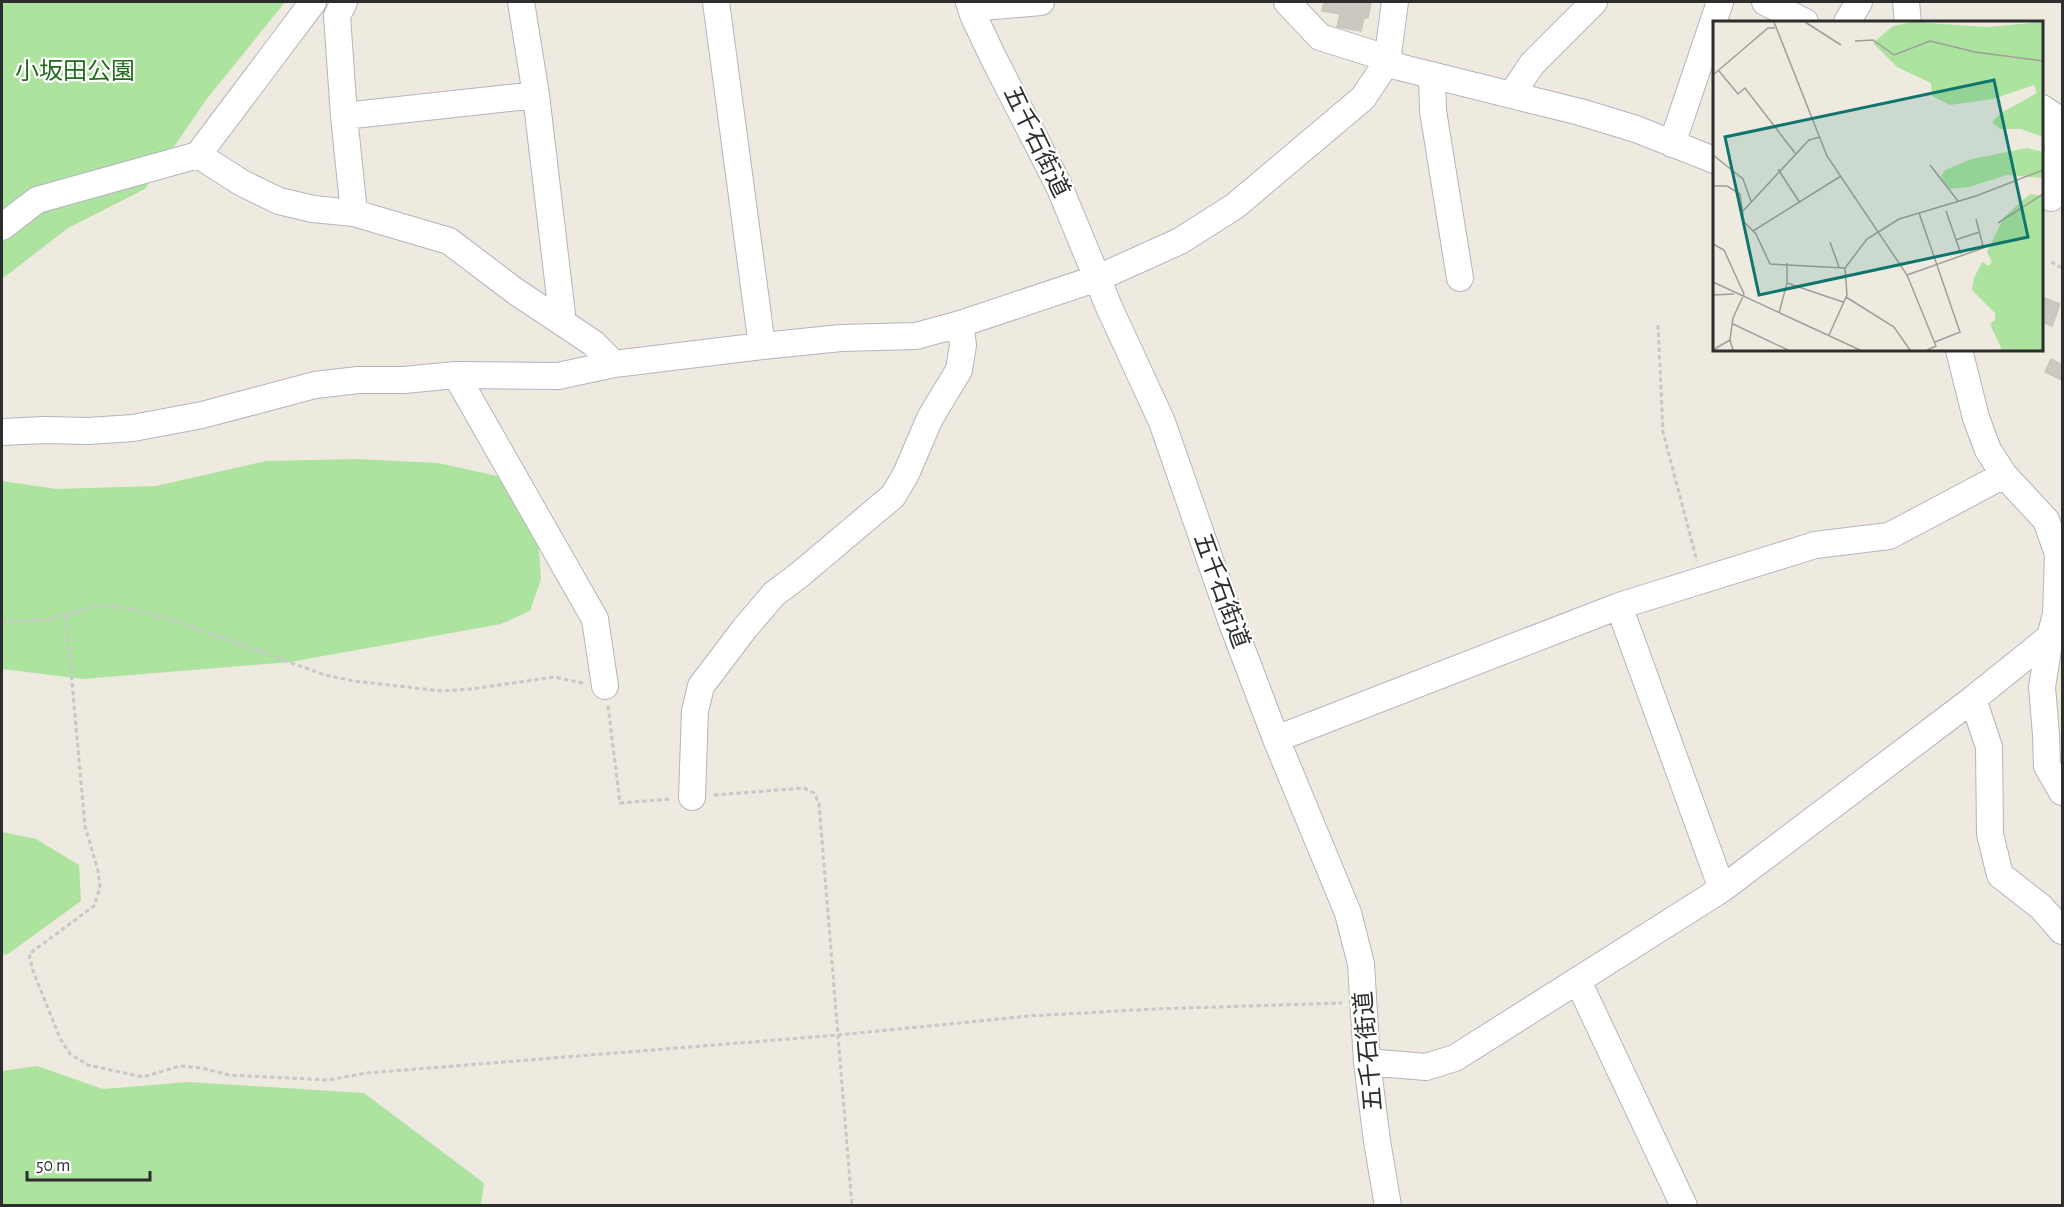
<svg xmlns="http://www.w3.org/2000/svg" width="2064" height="1207" font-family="'Alegreya Sans','Noto Sans JP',sans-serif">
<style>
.education{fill:#efe9d1}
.green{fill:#ace39e}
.building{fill:#cac8bf;stroke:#cac7ba;stroke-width:1.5}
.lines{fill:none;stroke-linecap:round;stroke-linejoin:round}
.minor-casing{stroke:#b4b4c0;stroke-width:28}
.path{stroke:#c8c8c8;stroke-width:3;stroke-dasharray:4.5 3;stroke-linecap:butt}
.minor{stroke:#fff;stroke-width:26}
.labels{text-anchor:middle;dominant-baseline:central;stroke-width:4.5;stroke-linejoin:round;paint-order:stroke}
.park-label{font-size:24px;fill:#226b1c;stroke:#fff}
.street-label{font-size:24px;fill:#2d2d2d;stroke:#fff}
.inset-road{fill:none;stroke:#a19e98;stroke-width:1.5}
.view{fill:#0f766e;fill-opacity:0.15;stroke:#0f766e;stroke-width:3}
.inset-edge{fill:none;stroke:#2d2d2d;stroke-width:3}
</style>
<rect width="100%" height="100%" fill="#eeeae0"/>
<path class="education" d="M2062 603V771L2057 765 2050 691Z"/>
<path class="green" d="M2 2H285L206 100 145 189 68 228 2 279Z
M356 459 438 463 511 479 538 539 541 579 530 611 501 624 290 662 83 679 2 669V481L56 489 156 486 266 461Z
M2 832 36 839 79 865 81 901 8 954 2 955Z
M37 1066 103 1089 189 1082 364 1093 484 1183 481 1205H2V1071Z"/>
<path class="building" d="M1324 2H1371L1368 18H1364L1361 31 1337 27 1340 14 1322 11Z
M2042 297 2060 304 2052 326 2042 322Z
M2051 359 2062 365V380L2045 372Z"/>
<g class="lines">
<defs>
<path id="minor" d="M344 2 337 16 344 116 354 213
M521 2 536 95 563 323
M716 2 762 346
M969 2 973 15 993 57 1059 186 1109 307 1162 422 1232 623 1276 739 1348 913 1361 964 1367 1062 1377 1141 1388 1206
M1287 2 1320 37 1377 55 1399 67 1580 112 1636 129 1714 160
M1765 2 1805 22
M1906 2 1908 22
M971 8 1041 2
M1847 22 1859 2
M1432 75 1433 111 1460 278
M1512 94 1532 64 1594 2
M2042 108 2054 116 2058 148 2051 198
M344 116 536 95
M1672 144 1720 2
M198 155 242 183 279 201 313 209 354 213 449 241 515 291 593 343 614 364
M2 227 37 200 198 155 313 2
M1959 350 1976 418 1988 450 2004 475 2046 520 2058 554 2056 614 2050 637 2042 687 2046 735 2047 766 2062 792
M456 375 595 619 605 686
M2 432 45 430 88 431 133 428 202 415 315 385 358 380H404L456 375 558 376 614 364 762 346 841 338 916 336 960 324 1098 278 1180 241 1235 206 1363 98 1387 62 1395 2
M1619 606 1722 889
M1973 699 1989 747 1990 834 2000 875 2041 907 2062 931
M1276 739 1619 606 1815 545 1889 536 2004 475
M692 797 695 711 701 686 745 628 774 594 798 576 893 496 906 474 930 418 959 370 963 345 960 324
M1578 981 1684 1206
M1367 1062 1426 1067 1455 1058 1722 889 1973 699 2050 637"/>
</defs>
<use href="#minor" class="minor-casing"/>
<path class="path" d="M2051 262 2062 268
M1658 325 1663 432 1697 561
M66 616 85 826 98 871 100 888 94 906 29 954 33 971 60 1038 70 1054 88 1065 143 1077 180 1066 202 1068 229 1075 328 1080 367 1073 838 1035 1029 1016 1153 1009 1342 1003
M2 621 49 620 95 606 120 607 145 612 185 624 325 675 354 681 442 691 472 689 554 677 583 683
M608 706 620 803 671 799
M714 795 804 788 814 793 819 804 852 1206"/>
<use href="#minor" class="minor"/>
</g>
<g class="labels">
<g class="park-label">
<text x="75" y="72">小坂田公園</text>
</g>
<g class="street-label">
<text transform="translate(1036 142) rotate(64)">五千石街道</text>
<text transform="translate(1221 591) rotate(70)">五千石街道</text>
<text transform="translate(1369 1051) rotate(-95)">五千石街道</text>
</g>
</g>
<g transform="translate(1713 21)">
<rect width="330" height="330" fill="#eeeae0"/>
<path d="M200 1 274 6 330 1V116L308 108H287L279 101 288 92 324 72 321 64 280 78 237 84 219 75 218 62 184 46 160 22 180 5ZM314 127 330 131V157L294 154 256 166 235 168 228 156 232 149 259 138ZM317 173 330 175V329H289L277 303 282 299V292L259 269 261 257 269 241 276 245 279 241 274 231 291 196Z" fill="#ace39e"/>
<path class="inset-road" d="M61 1 114 135 194 254 223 325 214 329M92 1 128 24M142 20 160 19 181 34 217 20 262 31 330 40M6 50 25 73 32 67 82 132M0 54 55 7H62M0 134 30 158 38 180M217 144 245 180M65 148 87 182M0 165H14L27 173 31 201 43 213 57 243 132 247M30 190 96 119 107 116M233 190 248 233M206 192 247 311 222 321M263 198 270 225M285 202 330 173M40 210 128 155M242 219 267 211M117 221 126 246M0 223 11 229 31 273 20 297 17 319 20 329M194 254 273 226M0 261 147 329M74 262 130 281M0 274 21 273M133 276 181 306 197 329M66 292 74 262V242M20 303 75 329M116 314 134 274 132 247 154 218 186 198 263 175 330 149M0 329 17 319"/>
<path class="view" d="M281 59 315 216 46 274 12 116Z"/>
<rect width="330" height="330" class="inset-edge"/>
</g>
<rect width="2064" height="1207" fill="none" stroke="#2d2d2d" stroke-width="6"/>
<path d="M27 1171v9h123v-9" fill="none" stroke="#2d2d2d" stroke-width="3"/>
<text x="36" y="1171" font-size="18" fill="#2d2d2d" stroke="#ffffff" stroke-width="4.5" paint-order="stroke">50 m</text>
</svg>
